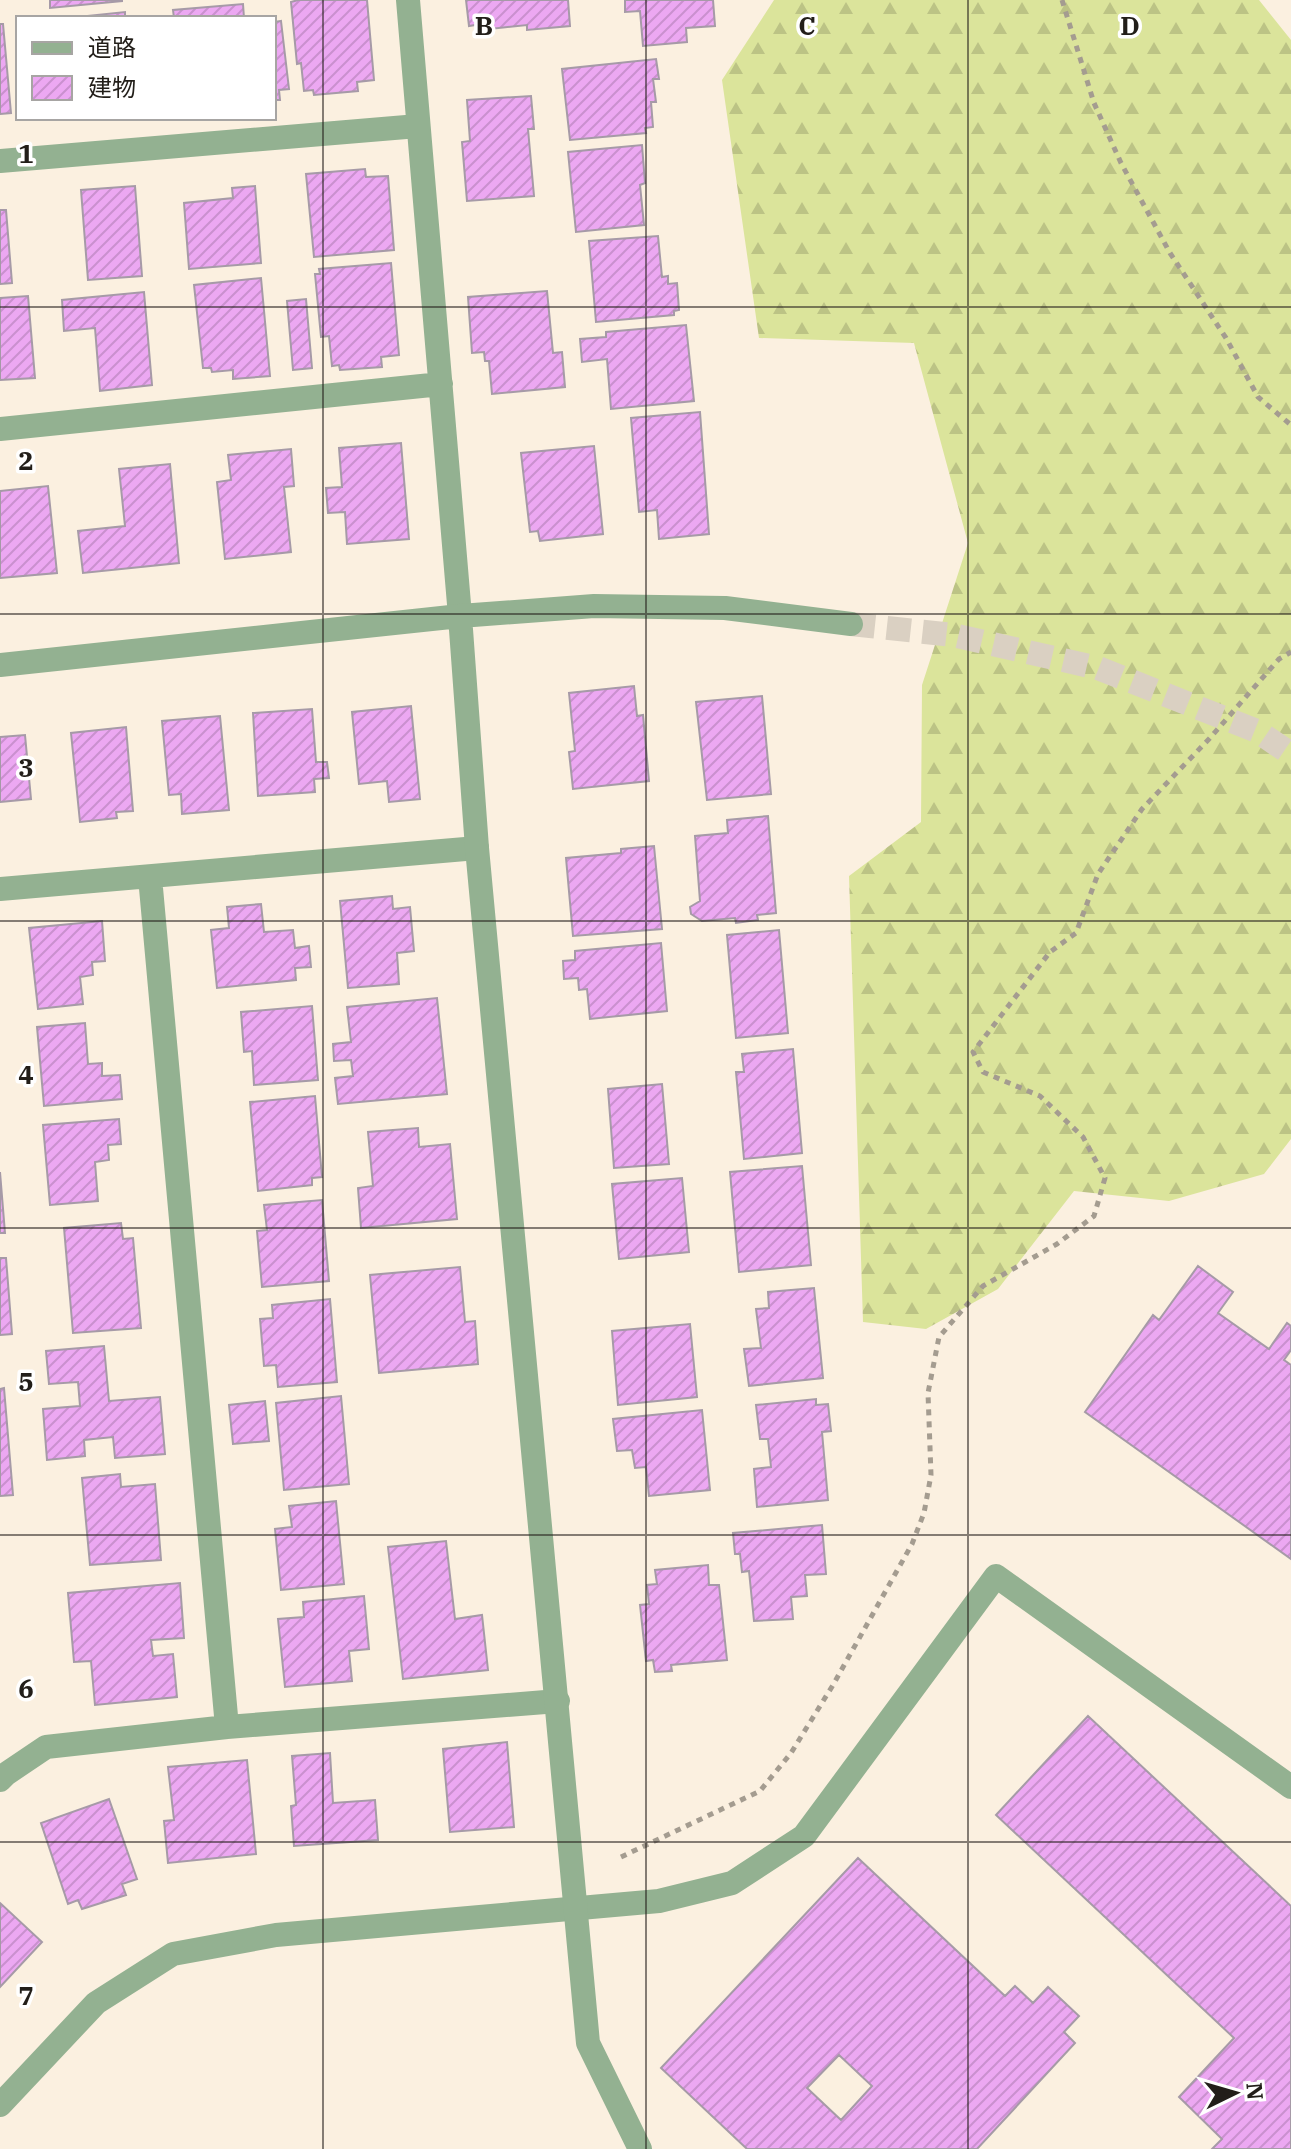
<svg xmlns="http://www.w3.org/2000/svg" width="1291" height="2149" font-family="'IBM Plex Serif','Noto Sans JP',serif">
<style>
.forest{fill:url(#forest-firs)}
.building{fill:url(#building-hatch);stroke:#a69aa7;stroke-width:2;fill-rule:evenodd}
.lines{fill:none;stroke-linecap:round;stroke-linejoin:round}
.tertiary-tunnel{stroke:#dad0c2;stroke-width:24;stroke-dasharray:24 12;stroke-linecap:butt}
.path{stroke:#a49c90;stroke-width:5;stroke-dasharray:6 6;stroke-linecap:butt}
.minor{stroke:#93b191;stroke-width:24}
.tertiary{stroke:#93b191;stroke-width:24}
.grid{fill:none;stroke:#221e19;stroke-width:2;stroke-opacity:0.55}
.grid-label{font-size:26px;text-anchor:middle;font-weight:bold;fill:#221e19;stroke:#fff;stroke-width:7;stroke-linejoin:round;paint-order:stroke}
</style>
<defs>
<pattern id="forest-firs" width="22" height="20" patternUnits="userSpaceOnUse" patternTransform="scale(2)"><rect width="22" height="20" fill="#dbe49b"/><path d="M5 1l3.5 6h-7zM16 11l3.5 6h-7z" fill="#bcc385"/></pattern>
<pattern id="building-hatch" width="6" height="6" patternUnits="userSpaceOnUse" patternTransform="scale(2)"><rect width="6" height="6" fill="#eca8f2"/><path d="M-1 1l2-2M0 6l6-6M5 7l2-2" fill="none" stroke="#ca90cf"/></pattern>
</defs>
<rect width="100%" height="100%" fill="#fbf0e0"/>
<path class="forest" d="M774 0H1259L1291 40V1139L1264 1174 1169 1201 1074 1191 998 1289 926 1329 863 1322 849 876 921 822 922 685 968 543 914 343 759 338 722 80Z"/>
<path class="building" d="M50 0H122V1L50 8Z
M298 0H367L374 80 357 82 358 91 314 95 313 90 304 91 301 63 297 64 291 2Z
M466 0H568L570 26 527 30V25L481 30V24L469 26Z
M625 0H713L715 26 686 28 687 42 643 46 640 11 625 12Z
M243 4 244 18H174L173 10Z
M125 12V18H68Z
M281 21 289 89 279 90 280 100H274V22Z
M0 24H3L11 113 0 114Z
M656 59 659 79H653L656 102H651L653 127 645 128 646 133 570 140 562 69Z
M531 96 534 129H528L534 196 467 201 462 142 470 141 467 100Z
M642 145 645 183 640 185 644 225 576 232 568 152Z
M365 169 366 177 388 176 394 250 314 257 306 174Z
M135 186 142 276 88 280 81 190Z
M255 186 261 263 189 269 184 203 233 198 232 188Z
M0 210H6L12 283 0 284Z
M658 236 662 277 668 276V284L677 283 679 310 674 311V315L596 322 589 241Z
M391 263 399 355 381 357 382 367 340 370 339 365 332 366 329 336 321 337 315 274H320L319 269Z
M261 278 270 376 233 379V370L212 372 211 368H203L194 285Z
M547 291 553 353 562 352 565 387 492 394 489 361H485L484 352 472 353 468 297Z
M144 292 152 385 100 391 95 328 64 331 62 300Z
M28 296 35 378 0 380V298Z
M306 299 312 368 293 370 287 301Z
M686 325 694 401 611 409 607 359 582 362 580 339 606 337V332Z
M700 412 709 534 659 539 657 510 639 512 631 418Z
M401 443 409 539 347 544 345 512 328 513 326 488 342 487 339 448Z
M594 446 603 534 540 541 538 531 530 532 521 453Z
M291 449 294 486 284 487 291 552 225 559 217 482 231 480 228 455Z
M170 464 179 563 83 573 78 531 125 526 119 469Z
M48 486 57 573 0 578V491Z
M634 686 637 716 643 715 649 781 573 789 569 752 575 751 569 693Z
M762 696 771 794 707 800 696 702Z
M411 706 420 799 389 802 387 781 359 784 352 712Z
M312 709 316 762H327L329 778 314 779 315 792 258 796 253 713Z
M220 716 229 810 182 814 181 794 169 795 162 721Z
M126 727 133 811 116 812 117 818 80 822 71 733Z
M25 735 31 799 0 802V737Z
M768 816 776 913 757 915 758 920 736 923 735 918 702 921 691 914 690 907 700 901 695 836 728 833 727 820Z
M654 846 662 929 573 936 566 858 621 853V849Z
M392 896 393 909 410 907 414 951 397 953 399 984 348 988 340 901Z
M261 904 264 932 293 930 295 948 309 946 311 967 295 968 296 980 217 988 211 930 229 928 227 907Z
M102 921 105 961 92 962 93 975 80 977 83 1004 38 1009 29 928Z
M779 930 788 1033 736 1038 727 935Z
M661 943 667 1011 590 1019 587 989 579 990 578 978 564 979 563 961 575 960V951Z
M437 998 447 1094 338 1104 335 1078 353 1076 351 1060 334 1061 333 1044 351 1042 347 1007Z
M312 1006 318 1080 254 1085 252 1051 244 1052 241 1012Z
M85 1023 88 1064 102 1063V1076L120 1075 122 1099 44 1106 37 1027Z
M793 1049 802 1153 744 1159 736 1072H744L742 1054Z
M662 1084 669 1164 614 1168 608 1089Z
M315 1096 322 1177 312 1178V1185L258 1191 250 1102Z
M119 1119 121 1144 108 1145 109 1160 95 1162 98 1201 50 1205 43 1125Z
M418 1128 419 1147 450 1144 457 1219 361 1228 358 1188 373 1186 368 1132Z
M802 1166 811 1265 739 1272 730 1172Z
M0 1172 5 1233H0Z
M682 1178 689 1252 619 1259 612 1184Z
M322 1200 329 1281 262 1287 257 1231 267 1230 264 1205Z
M121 1223 123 1239 133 1238 141 1328 73 1333 64 1228Z
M0 1258H6L12 1334 0 1335Z
M1198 1266 1233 1292 1218 1313 1269 1349 1287 1323 1291 1326V1350L1284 1360 1291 1365V1559L1085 1412 1153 1315 1159 1320Z
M460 1267 465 1322 475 1321 478 1364 379 1373 370 1275Z
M814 1288 823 1378 749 1386 744 1349 761 1348 756 1309 769 1308 768 1292Z
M330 1299 337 1382 278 1387 276 1365 264 1366 260 1319 273 1318 272 1305Z
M690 1324 697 1397 618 1405 612 1331Z
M104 1346 109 1401 160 1397 165 1454 115 1458 113 1437 84 1440 85 1456 47 1460 43 1409 80 1406 78 1382 49 1384 46 1351Z
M4 1388 13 1495 0 1496V1389Z
M341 1396 349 1484 284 1490 276 1403Z
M816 1399V1405L828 1404 831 1431 822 1432 828 1500 757 1507 754 1469 771 1467 768 1439H760L756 1405Z
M265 1401 269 1441 233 1444 229 1405Z
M702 1410 710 1490 649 1496 646 1467 635 1468 632 1450 617 1451 613 1419Z
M120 1474 121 1487 155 1484 161 1560 90 1565 82 1478Z
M336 1501 344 1584 281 1590 275 1529 292 1527 289 1506Z
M822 1525 826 1574 805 1575 807 1596 791 1597 793 1619 754 1621 749 1571 742 1572 740 1554H735L733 1533Z
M446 1541 455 1619 482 1615 488 1670 403 1679 388 1547Z
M708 1565 709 1585H719L727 1660 671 1665 672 1671 655 1672 653 1660 646 1661 640 1605 649 1604 647 1585 657 1584 655 1570Z
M180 1583 184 1638 151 1640 153 1656 173 1654 177 1697 95 1705 91 1661 74 1662 68 1593Z
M364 1596 369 1649 349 1651 352 1681 285 1687 278 1619 304 1617 303 1602Z
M1088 1716 1291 1906V2149H1212L1222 2139 1179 2097 1234 2038 996 1815Z
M507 1742 514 1827 450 1832 443 1749Z
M330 1753 333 1803 375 1800 378 1840 294 1846 291 1806 296 1805 292 1756Z
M247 1760 256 1854 168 1863 164 1821 174 1820 168 1767Z
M109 1799 137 1879 122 1884 126 1895 82 1909 78 1900 68 1904 41 1823Z
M858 1858 1005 1996 1015 1986 1033 2003 1048 1987 1079 2016 1064 2032 1075 2043 977 2149H747L661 2068ZM839 2055 872 2086 841 2120 807 2088Z
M0 1903 42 1942 0 1987Z"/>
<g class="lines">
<path class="tertiary-tunnel" d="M851 624 953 635 1098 668 1257 731 1291 754"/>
<path class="path" d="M1062 0 1094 103 1121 163 1170 253 1226 338 1258 397 1291 425
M621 1857 760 1791 791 1753 833 1685 912 1544 924 1513 931 1475 928 1393 939 1337 983 1286 1057 1244 1094 1216 1105 1178 1083 1137 1040 1096 983 1072 973 1052 1050 952 1076 933 1098 874 1142 809 1209 739 1279 659 1291 652"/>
<path class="minor" d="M408 0 460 616
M0 161 418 126
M0 429 441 384
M150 877 227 1727
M0 889 477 848
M0 1780 6 1774 46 1747 227 1727 558 1701
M0 2105 96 2003 173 1954 276 1935 659 1901 732 1883 804 1836 996 1576 1291 1787"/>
<path class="tertiary" d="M460 616 477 848 588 2043 640 2149
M0 665 460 616 594 606 725 608 851 624"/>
</g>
<path class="grid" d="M323 0V2149M646 0V2149M968 0V2149M0 307H1291M0 614H1291M0 921H1291M0 1228H1291M0 1535H1291M0 1842H1291"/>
<g class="grid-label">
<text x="484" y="35">B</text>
<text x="807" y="35">C</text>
<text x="1130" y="35">D</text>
<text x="26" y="163">1</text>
<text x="26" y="470">2</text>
<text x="26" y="777">3</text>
<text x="26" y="1084">4</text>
<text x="26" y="1391">5</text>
<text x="26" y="1698">6</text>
<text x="26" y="2005">7</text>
</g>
<rect x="16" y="16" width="260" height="104" fill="#ffffff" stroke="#a7a5a3" stroke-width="2"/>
<rect x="32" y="42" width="40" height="12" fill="#93b191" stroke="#a7a5a3" stroke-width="2"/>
<text x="88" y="56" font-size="24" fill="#221e19">道路</text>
<rect x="32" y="76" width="40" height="24" fill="url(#building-hatch)" stroke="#a7a5a3" stroke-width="2"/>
<text x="88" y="96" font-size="24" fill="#221e19">建物</text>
<g transform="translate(1235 2093) rotate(85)" stroke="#ffffff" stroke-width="6" paint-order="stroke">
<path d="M0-6L14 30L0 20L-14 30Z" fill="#221e19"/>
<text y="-12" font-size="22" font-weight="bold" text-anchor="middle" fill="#221e19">N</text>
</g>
</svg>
